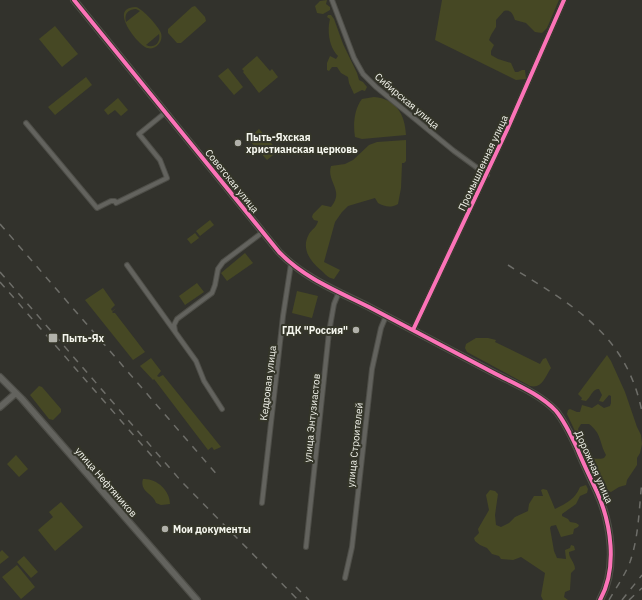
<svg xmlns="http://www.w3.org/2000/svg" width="642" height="600" font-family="'IBM Plex Sans',sans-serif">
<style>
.green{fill:#464824;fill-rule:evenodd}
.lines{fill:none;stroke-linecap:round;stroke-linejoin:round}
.street-casing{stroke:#4e4e48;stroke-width:6}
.secondary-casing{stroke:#4e4e48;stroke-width:8}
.street{stroke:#63635e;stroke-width:4}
.secondary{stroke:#63635e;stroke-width:5.5}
.rail{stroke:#6e6e69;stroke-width:1.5;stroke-dasharray:7 7;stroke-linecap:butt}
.cycleway-casing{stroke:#343529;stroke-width:6}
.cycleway{stroke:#fb73b8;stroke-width:4}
.poi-dot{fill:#b1b1aa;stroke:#343529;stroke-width:1.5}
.labels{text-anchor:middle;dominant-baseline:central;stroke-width:4;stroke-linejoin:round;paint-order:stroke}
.street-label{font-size:10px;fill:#f5f6ee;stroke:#343529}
.poi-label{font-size:10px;font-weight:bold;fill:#f5f6ee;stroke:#343529;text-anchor:start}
</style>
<rect width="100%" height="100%" fill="#32322c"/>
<path class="green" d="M327 0 326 4 330 7V10L323 14 317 13 315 6 320 1Z
M442 0H559L547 28 542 33 535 32 526 23 515 20C513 14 511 9 504 11L496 20V27L491 35 489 40 494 45 491 51V55L498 59 511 63 515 72H518L522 70H525L526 79 516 80 435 40Z
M195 6 205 17 206 21 181 43H177L168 33V29L192 7Z
M136 7C143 9 159 27 161 33 164 43 153 52 145 47 134 40 109 7 136 7ZM136 9 140 11 126 22C124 14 128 9 136 9ZM159 34C161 43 154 49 146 45Z
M328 15H331L334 19 343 44 357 73 359 80 363 82 367 87 365 91 362 90 354 94 349 83 348 77 341 73 337 67H332L329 71 327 70V63L330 56 336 59 338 56C329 47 327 31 330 19L327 17Z
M55 26 78 54 62 67 39 39Z
M257 56 270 71 272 69 278 77 259 93 243 72 244 71 242 69Z
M228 68 243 87 234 95 218 76Z
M86 77 92 85 55 115 48 107Z
M374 97C396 99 405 114 406 135L362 139 355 137C353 125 354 109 362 99Z
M118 98 128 110 121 116 115 110 108 115 104 110Z
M259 129 278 151 267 160 248 139Z
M406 140V161L404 163H402L401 188 398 204C391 208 385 207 378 203L375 198 348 206 342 212 335 222 324 262 340 270 334 279C329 278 327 276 323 272 312 263 300 250 309 234 312 229 317 227 318 221L314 220 312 217 313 214 322 205 331 207C345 190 326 182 331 166L345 164 353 160 369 145 377 142Z
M210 220 214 225 200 236 196 231Z
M195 233 199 238 191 244 187 239Z
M245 253 253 263 227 281 221 273Z
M197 283 204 292 185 305 179 296Z
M103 288 115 305 111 309 112 311 116 308 112 312 113 313H115L145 352 133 360 85 300Z
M297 291 318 296 312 318 292 313Z
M476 338H488L496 340 495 342 540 364 543 359 546 358 551 368C545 377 542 389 530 386L467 352 465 348 466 344Z
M607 355 611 361 625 392 637 427 641 435 642 444 640 453 637 458V465L627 480 626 485 619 487 611 492C599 489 588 460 583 449L584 447C591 456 591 461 604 458L606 455C599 442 602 434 589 424H581L578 429 583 443V445L581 444 567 414 568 410 570 409 577 412H580L582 405 592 408 598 404 604 408 610 406 611 403V396L609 395 603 402 599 401 602 395 599 389C592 389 591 397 586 401L581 400 582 398 578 394Z
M151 358 161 371 157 376 159 377 163 375 221 447 214 450 212 447 208 450 154 379 153 380 140 366Z
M39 386 42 387 61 409V412L53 420 49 419 30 395Z
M16 455 28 469 19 477 7 464Z
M143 479C156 478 170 490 170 504L161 505 156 503C153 493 139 492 143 479Z
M586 485 588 489 587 493 580 496 576 504 562 514V516L568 519 570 522 576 523 579 525 578 527 574 529 573 534 561 537 556 525 551 526 550 528 554 551 557 558 566 559 565 550 570 548 571 545 574 546 575 550 569 552C569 559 575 562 575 569L571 573 570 590 565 592 564 597 568 600H543L541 596 545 573 521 557 513 560 501 559 499 556 492 554 487 548 480 545 475 541 474 538 479 533 478 529 489 510 486 495 490 490 495 491 498 494 495 515 496 525 501 527 509 523 515 517 528 511 529 504 534 496H543L541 490 543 489 547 490 555 509C567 503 575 499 580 487Z
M61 502 83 527 55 551 38 530 53 517 49 512Z
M2 550 9 557 0 564V552Z
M24 556 38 572 31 578 17 562Z
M17 565 35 587 21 599 2 577Z"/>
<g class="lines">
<defs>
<path id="street" d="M332 0 354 58 363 74 376 87 454 151 487 175
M26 123 97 208 111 201H115L116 203 167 178 160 160 139 134 166 112
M127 265 196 361 204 381 222 409
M413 330 507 130 564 0
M175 331 174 325 177 319 212 293 215 285 218 269 223 262 263 232
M262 503 283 316 291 264
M306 547 329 332 334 304 339 292
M345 578 352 547 372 369 381 328 386 316"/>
<path id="secondary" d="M74 0 279 252C304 278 337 291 369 307 411 329 453 351 494 373 515 384 540 394 556 411 565 422 571 435 577 448 583 463 590 477 597 492 611 523 618 568 600 600
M0 377 22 399 197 600
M0 407 16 393"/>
</defs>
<use href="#street" class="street-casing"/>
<use href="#secondary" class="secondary-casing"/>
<use href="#street" class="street"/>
<use href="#secondary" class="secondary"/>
<path class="rail" d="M0 224 219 477
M508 265C571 305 626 332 642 412
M0 272 181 481 298 600
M0 282 164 470
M296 587 309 600
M609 600C616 588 625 575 630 562 639 536 639 508 642 481
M622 600 642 575
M629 600 642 588"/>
<defs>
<path id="cycleway" d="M74 0 279 252C304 278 337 291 369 307 411 329 453 351 494 373 515 384 540 394 556 411 565 422 571 435 577 448 583 463 590 477 597 492 611 523 618 568 600 600
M413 330 507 130 564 0"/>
</defs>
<use href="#cycleway" class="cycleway-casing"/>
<use href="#cycleway" class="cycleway"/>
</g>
<g class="poi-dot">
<circle cx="238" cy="143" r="4"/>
<circle cx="356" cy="330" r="4"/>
<rect x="48" y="333" width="10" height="10" rx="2"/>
<circle cx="165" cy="529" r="4"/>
</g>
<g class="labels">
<g class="street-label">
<text transform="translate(407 101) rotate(40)">Сибирская улица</text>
<text transform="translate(483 163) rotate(-65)">Промышленная улица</text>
<text transform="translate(232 181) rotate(51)">Советская улица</text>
<text transform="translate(268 383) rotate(-83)">Кедровая улица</text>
<text transform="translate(312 418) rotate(-84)">улица Энтузиастов</text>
<text transform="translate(355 445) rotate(-84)">улица Строителей</text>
<text transform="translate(594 467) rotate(66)">Дорожная улица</text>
<text transform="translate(106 482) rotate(49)">улица Нефтяников</text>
</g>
<g class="poi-label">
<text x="246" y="137">Пыть-Яхская<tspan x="246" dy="12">христианская церковь</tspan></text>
<text x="348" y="330" text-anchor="end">ГДК "Россия"</text>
<text x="62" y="338">Пыть-Ях</text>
<text x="173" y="529">Мои документы</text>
</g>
</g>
</svg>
